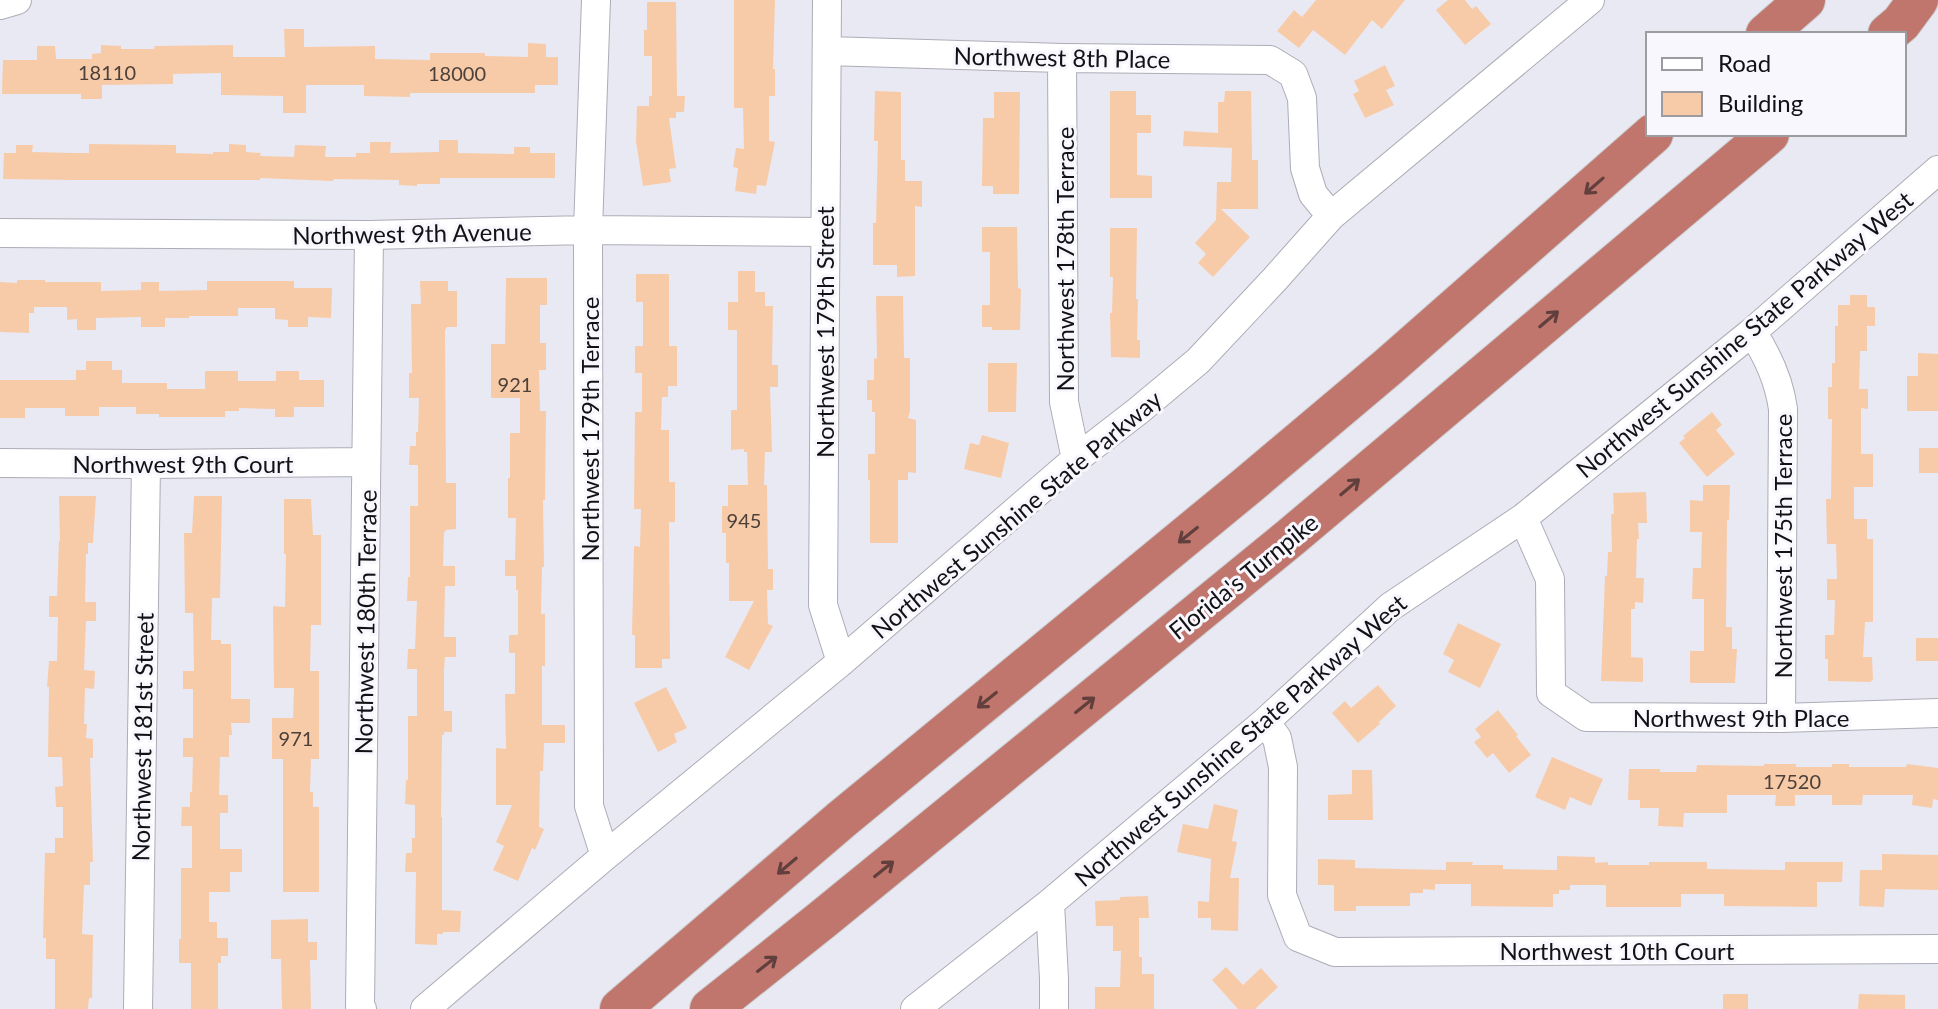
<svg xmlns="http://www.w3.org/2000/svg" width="1938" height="1009" font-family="Lato,sans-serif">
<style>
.building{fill:#f8cba8}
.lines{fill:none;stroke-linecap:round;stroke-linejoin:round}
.minor-casing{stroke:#adacb7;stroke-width:30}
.highway-casing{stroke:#cbcbcc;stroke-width:42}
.minor{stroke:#fff;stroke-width:28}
.highway{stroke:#c0756d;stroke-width:40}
.oneway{stroke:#603f3d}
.labels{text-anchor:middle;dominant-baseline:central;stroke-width:6;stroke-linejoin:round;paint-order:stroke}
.number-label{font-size:20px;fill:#4c403a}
.street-label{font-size:24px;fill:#121215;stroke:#f7f7fd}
</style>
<rect width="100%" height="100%" fill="#e9e9f4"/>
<path class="building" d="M734 0H775L773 69H775V96H769V141L775 142 766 186 757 185 756 194 735 191 738 168 733 167 736 148 744 149 743 108H734Z
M1316 0H1405L1382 29 1372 20 1345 55 1313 30 1299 48 1277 31 1294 10 1302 17Z
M1448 0H1465L1472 9 1476 6 1491 24 1465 45 1436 10Z
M647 2H676L677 96H685L684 112H676V118H669L676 168 669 169 671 182 643 186 636 141 637 106H649V96H652V56H644V30H647Z
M284 29H304V47L375 46V59L430 60V53H485V56L528 57V43L546 44V57H558V85H535V93H410V97L364 96V85H306V113H283V96L221 95V73L173 74V84L102 85V99H81V94H2L3 60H37V46H55L56 59H92V54L101 53V45L121 46V49H154L155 46 233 45V57H285Z
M1385 65 1395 86 1386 90 1394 105 1365 118 1353 94 1359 91 1354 81Z
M875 91 901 92V160H905V181H922V207L915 206V276L897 277V265H873V223H876L878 141H874Z
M1110 91H1136V115H1151V133H1137V175L1152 176V198H1110Z
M1225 91H1251L1252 160H1258V209H1221L1250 237 1213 277 1198 263 1206 254 1195 243 1216 220 1217 182H1231L1232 148 1183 146 1184 131 1218 133V102H1224Z
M994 92H1020L1019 194H993V186H982L983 118H994Z
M439 140H458V153L514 154V147H530V153H555V178H440V184H417V186L399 185V180L334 179 333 181 260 178V180H73L3 179 4 153H16V145H33L32 152 73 153H89V144L176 145V153L213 154V152H229V144L246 145V152L261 153 260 156 294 157 295 145 326 146 325 157H356V153H370V142H391L390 153 439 152Z
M982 227H1017L1018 288 1021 289 1020 330H992V327H982V305H990V252H982Z
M1110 228H1137L1136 299H1138L1137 340H1140V358L1111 357 1110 313H1112L1113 277H1110Z
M738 271H755V292H765V306H773L772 365H778V387H770L772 452H765L764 485H767L768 569H773V590H767L768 624 773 626 749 670 725 657 754 601H729V563H726V533H722V506H728V485H748L747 452H744V449L731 450V410H737V330H728V302H738Z
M636 274H669V346H677V386H668V397H662L661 430H669V482H675V522H669L670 659H662V668H635V635H632L634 546 640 547 641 509H634L635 412H642V373H635V346H643V302H636Z
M506 278H547V305H540V343H546V370H539L540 411H546L545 500H543L544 567H542L541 614H545V666H542V725H565V743H544L543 771H540L539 827 544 829 535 850 532 848 518 881 493 870 504 846 496 842 512 805H496V748L506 749 505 694H515V653H509V635H518V590H516V576H505V560H515L516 518H508V478H510V433H520V398H491V344H505Z
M17 280H45V282H101V291L141 290V282H159V291L207 290V281H294V288H332L331 318 308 317V327H288V320L275 319V308H238V316H189V318H165V327H141V317L96 318V330H77V319L67 320V307H34V313H29V333L0 332V282L17 283Z
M420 281H448V291H457V327H447L445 330 446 483H456V529L445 530 446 532H444L443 566H455V586H445L444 637H456V657H445L444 669V711H452V732H444V735H442L441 817H442V910L461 911 460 932H443V934H437V945L415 944 416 872H405L406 853H412V838H415V805L405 804 406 780H408V716H417V669H407L408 649H415L417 601H407L408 577H410V506H418V465H409L410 446H416V432H418L419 398H409V373H412L411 304H421Z
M1850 295H1867V307H1875V326H1867V351H1860L1859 389H1868V409L1861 408V454H1873V487H1854V519H1867V539H1873V622H1865L1863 657H1872L1873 680 1870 682 1828 681V659H1825V635H1834L1835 600H1827V579H1837L1836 544H1827L1826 499H1831L1832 419H1828V387H1832V363H1835V326H1838V305H1850Z
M876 296H903L904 358H910V411L908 418 916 420V473L908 472V480H898V543H870V480H868V454H875V412H872V400H867V380H874V359L877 358Z
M1918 353 1938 354V411H1907V376H1918Z
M86 361H112V370H122V383H167V389H205V371H238V381H276V371H299V380H324V407H294V417H275V409L239 408V411H225V417H159V414H136V407H99V416H65V408H25V418H0V380H76V370H86Z
M988 363H1017L1016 412H988Z
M1712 412 1722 425 1716 430 1735 454 1707 477 1679 443 1685 438 1683 436Z
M982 435 1009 443 1001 478 964 469 970 443 979 445Z
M1919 448H1938V473H1919Z
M1703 485H1730L1729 520H1727L1726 627H1732V649H1737L1735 683H1690V651H1704V599H1692L1693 568H1701L1702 532H1690V500L1703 501Z
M1646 492 1647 523H1638L1639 539H1637L1636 578H1644L1643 603 1635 602V609H1631V657L1643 658V682L1601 681 1605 576H1607L1608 552H1612L1611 514H1614L1613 493Z
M59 496H96L93 543H88V554H86L85 602H96V621H86L84 670 95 671 94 689 85 688 84 724H87L86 738 93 739V758H90L93 862H90V885H84L82 934 93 935 92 998H89L88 1009H55V959H46V938H43L45 853H55V838H63V807H56L55 787 63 786 62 757H48L49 687H47L49 661H57L58 617H49V596H57L59 541H60Z
M194 496H222L220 598H212L211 640H221V644H231V699H250V723H231L232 735H229V757H220L219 795H228V813H220V849H242V872H230V892H209V922H217V938H228V956H221V963H218V1009H191V963H179V939H181V868H192V826H181L182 807H190V792H192L193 757H183V738H193V689H183V671H194L193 613H185L184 533H192Z
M284 499H311L313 535H321V625H311L310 671H319V759H311L310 792H313V807H319V892H283V759H272V718H293L294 688H274L273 606 285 607 286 554H284Z
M1458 623 1501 644 1480 688 1448 672 1454 660 1443 654Z
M1916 638H1938V661H1916Z
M1378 685 1396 706 1378 723H1381L1358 743 1332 713 1345 701 1351 708Z
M666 687 687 728 674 734 677 742 658 752 634 703Z
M1498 710 1518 735 1516 736 1531 755 1509 773 1493 753 1487 758 1474 742 1481 737 1475 729Z
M1552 757 1603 779 1591 806 1570 797 1565 810 1535 797Z
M1764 764H1796V767H1832V764H1849V767H1906L1907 764 1938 768V800L1933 799 1932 808 1912 805 1913 795H1863L1862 805H1832V795H1795V806H1775L1776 795H1727V813H1684L1683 827 1658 826 1659 808H1640V800H1628L1629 769H1660V772H1696L1697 765 1764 766Z
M1352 770H1372L1373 820H1328V795L1352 794Z
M1214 804 1238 810 1232 841 1237 842 1230 878H1239L1238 931 1211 930V918H1198V901L1209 902 1211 859 1177 852 1183 824 1208 829Z
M1882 854 1938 855V890L1885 889 1884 907 1859 906 1860 870H1882Z
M1557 856 1595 857V863L1608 862V865H1649V862H1707V869L1785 870V862H1843L1842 882H1817V907L1724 906V894H1681V907H1606V885H1570V890H1559V894H1553V907L1471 906V884H1435V890L1423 889V893H1410V906H1356V911H1334V885H1318V859L1355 860V868L1446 870V862H1473L1472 865H1503V869L1557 870Z
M1148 896 1149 918H1139V957H1142V974H1154V1009H1095V987H1120L1121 951H1113V926H1096L1095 901 1120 900V897Z
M308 919V942H317V960H310L311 1009H282L281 959H271V920Z
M1226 967 1243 985 1261 968 1278 987 1255 1009H1238L1212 980Z
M1723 994H1748V1009H1723Z
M1859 994 1905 995V1009H1858Z"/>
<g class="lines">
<defs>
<path id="minor" d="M596 0 588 230 589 806 605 856
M827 0 823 605 841 662
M0 5 17 0
M827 51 1062 58 1270 60 1293 74 1302 98 1305 168 1313 194 1331 216
M1062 58 1064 402 1076 459
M0 233 369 235 588 230 824 232
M1752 332C1768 356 1779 380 1783 409L1781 718
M0 463 146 464 366 462
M1523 518 1550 579 1551 693 1586 717 1781 718 1938 713
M1265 722 1277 738 1283 767 1282 895 1298 937 1335 952 1938 949
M1050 903 1054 979V1009
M138 1009 146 464
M362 1009 360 1006 369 235
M425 1009 605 856 841 662 1076 459 1138 411 1198 361 1275 279 1331 216 1590 0
M915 1009 1050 903 1265 722 1390 607 1523 518 1752 332 1938 170"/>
<path id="highway" d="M1766 34 1805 0
M1888 34 1901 23 1918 0
M620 1009 842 819 1248 485 1388 367 1653 134
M710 1009 823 919 1291 537 1769 134"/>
</defs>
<use href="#minor" class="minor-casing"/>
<use href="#highway" class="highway-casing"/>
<use href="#minor" class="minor"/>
<use href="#highway" class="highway"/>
</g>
<defs><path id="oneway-shaft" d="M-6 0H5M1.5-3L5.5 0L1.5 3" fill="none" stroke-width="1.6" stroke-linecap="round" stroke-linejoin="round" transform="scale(2)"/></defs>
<g class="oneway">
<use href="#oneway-shaft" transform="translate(1594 186) rotate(139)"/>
<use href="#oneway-shaft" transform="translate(1549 319) rotate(-40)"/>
<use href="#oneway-shaft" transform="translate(1350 487) rotate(-40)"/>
<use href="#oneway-shaft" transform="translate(1188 535) rotate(141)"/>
<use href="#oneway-shaft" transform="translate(987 700) rotate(141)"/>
<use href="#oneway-shaft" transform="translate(1085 705) rotate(-39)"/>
<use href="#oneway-shaft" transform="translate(787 866) rotate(140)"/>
<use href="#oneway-shaft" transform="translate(884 869) rotate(-39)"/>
<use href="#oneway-shaft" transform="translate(767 964) rotate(-38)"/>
</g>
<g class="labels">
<g class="number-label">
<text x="107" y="72">18110</text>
<text x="457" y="73">18000</text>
<text x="515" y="384">921</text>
<text x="744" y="520">945</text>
<text x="296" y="738">971</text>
<text x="1792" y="781">17520</text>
</g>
<g class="street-label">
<text transform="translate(1062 57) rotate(1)">Northwest 8th Place</text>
<text transform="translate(412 233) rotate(-1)">Northwest 9th Avenue</text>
<text transform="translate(1064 259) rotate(-90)">Northwest 178th Terrace</text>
<text transform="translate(824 332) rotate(-90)">Northwest 179th Street</text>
<text transform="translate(1744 334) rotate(-40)">Northwest Sunshine State Parkway West</text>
<text transform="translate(589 429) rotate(-90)">Northwest 179th Terrace</text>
<text x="183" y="463">Northwest 9th Court</text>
<text transform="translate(1016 514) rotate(-40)">Northwest Sunshine State Parkway</text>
<text transform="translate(1782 546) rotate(-90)">Northwest 175th Terrace</text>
<text transform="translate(1243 576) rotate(-39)">Florida's Turnpike</text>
<text transform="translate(365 622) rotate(-89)">Northwest 180th Terrace</text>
<text x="1741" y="717">Northwest 9th Place</text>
<text transform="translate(142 737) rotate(-89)">Northwest 181st Street</text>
<text transform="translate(1240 740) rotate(-41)">Northwest Sunshine State Parkway West</text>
<text x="1617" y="950">Northwest 10th Court</text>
</g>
</g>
<rect x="1646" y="32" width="260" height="104" fill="#f7f7fd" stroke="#9b9ba0" stroke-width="2"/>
<rect x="1662" y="58" width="40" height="12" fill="#ffffff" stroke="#9b9ba0" stroke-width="2"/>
<text x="1718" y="72" font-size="24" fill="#121215">Road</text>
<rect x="1662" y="92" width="40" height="24" fill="#f8cba8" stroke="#9b9ba0" stroke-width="2"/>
<text x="1718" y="112" font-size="24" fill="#121215">Building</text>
</svg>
